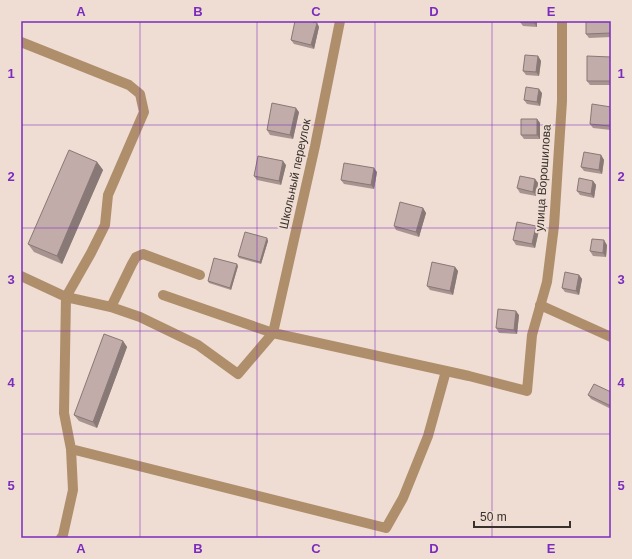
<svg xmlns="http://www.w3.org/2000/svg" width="632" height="559" font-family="Helvetica,sans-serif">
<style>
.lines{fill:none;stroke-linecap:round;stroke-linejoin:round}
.minor{stroke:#af8e6c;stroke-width:10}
.wall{fill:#a79491}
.shaded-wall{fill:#887876}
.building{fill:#c2aca9;stroke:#887876}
.grid{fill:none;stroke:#7b2cbf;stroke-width:1;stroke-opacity:0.55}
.labels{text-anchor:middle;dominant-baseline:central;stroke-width:4;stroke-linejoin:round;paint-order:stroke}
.street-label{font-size:12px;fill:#37302c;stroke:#efdcd2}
.neatline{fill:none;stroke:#7b2cbf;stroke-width:1.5}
.grid-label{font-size:13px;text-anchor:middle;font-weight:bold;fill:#7b2cbf}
</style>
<rect width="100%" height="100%" fill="#efdcd2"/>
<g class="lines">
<path class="minor" d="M21 42 129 85 140 94 144 112 108 195 105 225 91 253 66 297 21 276
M163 295 273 333 469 376 527 391 532 335 547 282 554 226 562 101V21
M540 305 611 337
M111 307 140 317 198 345 238 374 273 333 315 146 340 21
M71 449 64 413 66 297 111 307 132 264 136 257 143 254 200 275
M61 538 63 535 73 490 71 449 386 528 403 498 428 436 446 371"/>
</g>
<path class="wall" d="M537 21V27L523 26 520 22Z
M611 21V37L589 38 586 34Z
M317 23 319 27 314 49 294 44 291 40Z
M538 56 541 61 539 76 526 75 523 71Z
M611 57V85H590L587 81Z
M542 93 540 106 527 104 524 100Z
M611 107V130L593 128 590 124Z
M299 112 293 139 270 135 267 130Z
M537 119 540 123V139H524L521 135Z
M601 155 604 160 602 174 584 171 581 167Z
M97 162 103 170 62 264 34 252 28 244Z
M286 165 281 185 257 180 254 176Z
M377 172 374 189 344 184 341 180Z
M535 179 538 183 536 196 520 193 517 188Z
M593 181 596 185 594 198 580 195 577 191Z
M423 208 426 213 419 237 396 230 394 226Z
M536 226 539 230 535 248 516 245 513 240Z
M267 238 268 241 261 264 239 258 238 256Z
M607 245 606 257 593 256 590 251Z
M238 266 231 290 209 283 208 281Z
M455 267 458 271 453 295 430 290 427 286Z
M579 275 582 279 579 295 565 292 562 288Z
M519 315 517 334 499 333 496 328Z
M123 341 127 347 97 428 79 421 74 415Z
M611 392V409L591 399 588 395Z"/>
<path class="shaded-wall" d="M534 21H537V27L534 23Z
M317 23 319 27 314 49 311 45Z
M538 56 541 61 539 76 536 72Z
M539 89 542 93 540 106 537 102Z
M296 108 299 112 293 139 290 135Z
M611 114V128L610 126Z
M537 119 540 123V139L537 135Z
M601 155 604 160 602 174 599 170Z
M283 161 286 165 281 185 279 181Z
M97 162 103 170 62 264 57 256Z
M374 168 377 172 374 189 371 185Z
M535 179 538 183 536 196 533 192Z
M593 181 596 185 594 198 591 194Z
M423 208 426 213 419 237 416 232Z
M536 226 539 230 535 248 532 244Z
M267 238 268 241 261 264 260 262Z
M604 240 607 245 606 257 603 253Z
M237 264 238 266 231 290 230 288Z
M455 267 458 271 453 295 450 291Z
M579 275 582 279 579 295 576 291Z
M516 311 519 315 517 334 514 330Z
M123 341 127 347 97 428 93 422Z"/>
<path class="building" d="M295 21H309L317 23 311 45 291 40Z
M520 21H534V23L520 22Z
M586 21H611V33L586 34Z
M525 55 538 56 536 72 523 71Z
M587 56 611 57V81H587Z
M526 87 539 89 537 102 524 100Z
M272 103 296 108 290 135 267 130Z
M592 104 611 107V114L610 126 590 124Z
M521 119H537V135H521Z
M69 150 97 162 57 256 28 244Z
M584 152 601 155 599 170 581 167Z
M258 156 283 161 279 181 254 176Z
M344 163 374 168 371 185 341 180Z
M520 176 535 179 533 192 517 188Z
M579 178 593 181 591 194 577 191Z
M400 202 423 208 416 232 394 226Z
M517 222 536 226 532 244 513 240Z
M245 232 267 238 260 262 238 256Z
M592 239 604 240 603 253 590 251Z
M214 258 237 264 230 288 208 281Z
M432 262 455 267 450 291 427 286Z
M565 272 579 275 576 291 562 288Z
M498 309 516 311 514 330 496 328Z
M104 334 123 341 93 422 74 415Z
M594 384 611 392V406L588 395Z"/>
<path class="grid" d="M140 21V538M257 21V538M375 21V538M492 21V538M21 125H611M21 228H611M21 331H611M21 434H611"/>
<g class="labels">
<g class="street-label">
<text transform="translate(295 174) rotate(-78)">Школьный переулок</text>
<text transform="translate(543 178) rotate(-86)">улица Ворошилова</text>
</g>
</g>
<rect width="632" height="559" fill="none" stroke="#efdcd2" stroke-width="44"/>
<path d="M474 521v6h96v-6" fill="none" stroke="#37302c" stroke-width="2"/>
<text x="480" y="521" font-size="12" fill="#37302c" stroke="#efdcd2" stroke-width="3" paint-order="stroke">50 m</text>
<rect x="22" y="22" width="588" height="515" class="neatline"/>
<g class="grid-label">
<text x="81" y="16">A</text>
<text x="198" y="16">B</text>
<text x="316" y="16">C</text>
<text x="434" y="16">D</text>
<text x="551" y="16">E</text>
<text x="11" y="78">1</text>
<text x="621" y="78">1</text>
<text x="11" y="181">2</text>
<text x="621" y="181">2</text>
<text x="11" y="284">3</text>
<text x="621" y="284">3</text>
<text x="11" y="387">4</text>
<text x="621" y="387">4</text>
<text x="11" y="490">5</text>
<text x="621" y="490">5</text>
<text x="81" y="553">A</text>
<text x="198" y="553">B</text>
<text x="316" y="553">C</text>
<text x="434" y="553">D</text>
<text x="551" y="553">E</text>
</g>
</svg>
